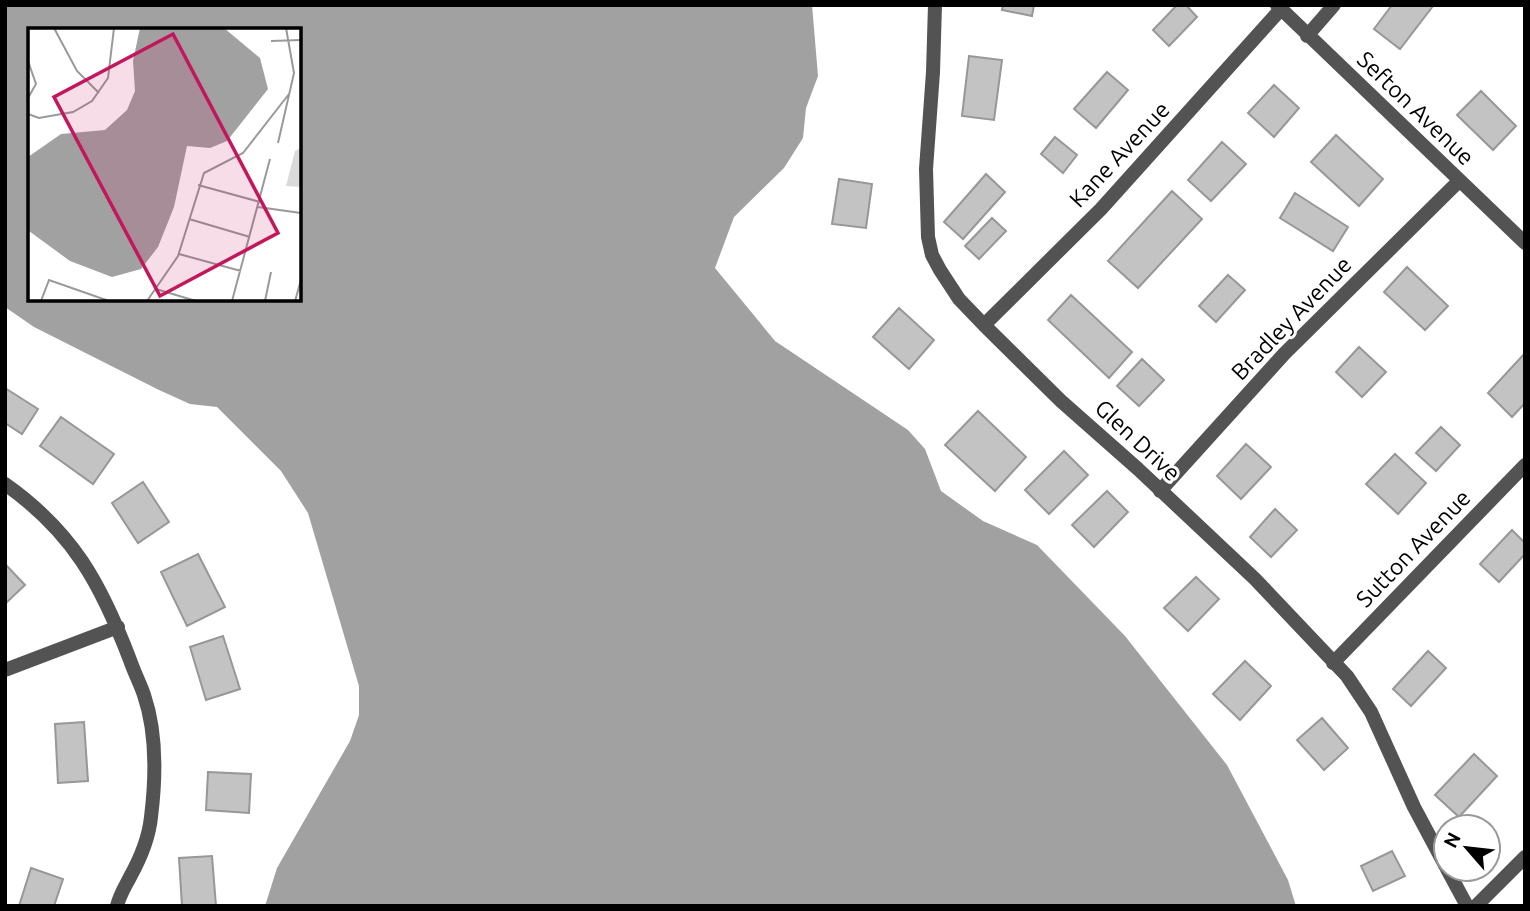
<svg xmlns="http://www.w3.org/2000/svg" width="1530" height="911" font-family="Ubuntu,sans-serif">
<style>
.water{fill:#a1a1a1;fill-rule:evenodd}
.building{fill:#c3c3c3;stroke:#979797;stroke-width:2}
.lines{fill:none;stroke-linecap:round;stroke-linejoin:round}
.street{stroke:#535353;stroke-width:14}
.labels{text-anchor:middle;dominant-baseline:central;stroke-width:6;stroke-linejoin:round;paint-order:stroke}
.street-label{font-size:23px;fill:#000;stroke:#fff}
.inset-road{fill:none;stroke:#999;stroke-width:2}
.view{fill:#c2185b;fill-opacity:0.15;stroke:#c2185b;stroke-width:3.5}
.inset-edge{fill:none;stroke:#000;stroke-width:3.5}
</style>
<rect width="100%" height="100%" fill="#fff"/>
<path class="water" d="M5 5H812L818 76 806 108 803 138 784 168 734 217 715 268 775 341 908 430 925 449 941 491 983 521 1037 545 1125 636 1227 765 1288 880 1296 906H265L277 868 350 741 359 715V686L308 513 281 471 217 407 190 404 159 390 34 327 5 307ZM30 30H299V299H30Z"/>
<path class="building" d="M1003 5H1034L1032 16 1002 10Z
M1177 5H1186L1197 17 1169 46 1153 30Z
M1392 5 1433 6 1400 49 1374 29Z
M969 56 1002 60 994 120 962 116Z
M1107 72 1128 90 1096 128 1074 109Z
M1274 85 1299 108 1274 137 1248 113Z
M1481 91 1516 126 1493 150 1457 115Z
M1336 135 1383 179 1359 206 1311 162Z
M1055 137 1077 155 1063 173 1041 154Z
M1222 142 1246 164 1211 201 1188 180Z
M986 174 1005 192 963 239 944 222Z
M839 179 872 184 866 228 832 224Z
M1172 191 1202 219 1138 288 1108 261Z
M1295 193 1348 227 1333 251 1280 218Z
M992 218 1006 231 979 259 965 246Z
M1407 267 1448 306 1425 330 1384 292Z
M1228 275 1245 290 1216 322 1199 306Z
M1071 295 1132 352 1109 378 1048 320Z
M899 308 934 340 909 369 873 337Z
M1359 347 1386 372 1362 397 1336 372Z
M1525 353V403L1512 417 1488 393Z
M1142 359 1164 380 1139 406 1117 386Z
M5 388 38 409 22 434 5 423Z
M978 411 1026 457 995 491 945 445Z
M61 417 114 454 93 484 40 446Z
M1441 427 1460 445 1436 471 1416 453Z
M1246 444 1271 467 1241 499 1217 476Z
M1064 451 1088 475 1049 514 1025 490Z
M1395 454 1426 483 1398 514 1366 484Z
M143 482 169 522 138 543 112 503Z
M1107 491 1128 512 1094 547 1072 525Z
M1275 509 1297 530 1271 557 1250 537Z
M1512 530 1525 543V554L1499 582 1480 564Z
M198 554 225 607 187 626 161 572Z
M5 564 25 585 5 604Z
M1196 577 1219 599 1188 631 1164 608Z
M223 636 240 689 206 700 190 647Z
M1428 651 1446 668 1411 706 1393 689Z
M1245 661 1271 686 1240 720 1213 694Z
M1322 718 1348 748 1324 770 1297 740Z
M84 722 88 781 58 783 55 724Z
M1474 754 1497 776 1459 817 1435 795Z
M208 772 251 774 249 813 206 810Z
M1392 851 1405 876 1373 891 1361 866Z
M212 856 216 906H182L179 858Z
M31 868 63 879 54 906H19Z"/>
<g class="lines">
<path class="street" d="M935 5 933 72 926 169 928 237 932 255 940 270 959 299 984 325 1061 401 1138 469 1255 579 1347 676 1371 712 1414 807 1446 867
M1277 5 1525 243
M1307 36 1334 5
M984 325 1101 209 1281 9
M5 484C73 532 101 584 130 660 134 672 140 683 144 695 157 733 156 777 151 817 149 837 140 859 130 877 125 887 120 894 117 906
M1160 491 1284 354 1459 181
M1333 663 1525 465
M5 670 118 627
M1447 869 1467 906
M1476 906 1525 857"/>
</g>
<g class="labels">
<g class="street-label">
<text transform="translate(1416 108) rotate(44)">Sefton Avenue</text>
<text transform="translate(1119 154) rotate(-47)">Kane Avenue</text>
<text transform="translate(1291 318) rotate(-46)">Bradley Avenue</text>
<text transform="translate(1138 440) rotate(43)">Glen Drive</text>
<text transform="translate(1413 548) rotate(-46)">Sutton Avenue</text>
</g>
</g>
<g transform="translate(28 28)">
<rect width="273" height="273" fill="#fff"/>
<path d="M273 120V159L258 158 267 123Z" fill="#dadada"/>
<path d="M112 0H196L232 30 240 61 199 113 182 120 159 118 146 179 130 219 113 241 84 249 42 233 1 203 0 129 33 106 77 102 99 82 107 63 105 33Z" fill="#a1a1a1"/>
<path class="inset-road" d="M26 0 49 43 71 65M243 13 273 12M0 33 8 56 0 70M0 86 11 90 45 84 64 73 80 50 86 0M250 115 266 45 258 0M170 157 232 174M230 179 273 185M161 191 222 209M151 226 213 243M128 261 168 273M13 273 21 252 81 273M119 273 150 228 176 145 215 125 261 66M204 273 242 131M237 273 243 244M267 273 273 252"/>
<path class="view" d="M145 6 250 205 132 268 26 69Z"/>
<rect width="273" height="273" class="inset-edge"/>
</g>
<rect width="1530" height="911" fill="none" stroke="#000000" stroke-width="14"/>
<g transform="translate(1467 848) rotate(298)"><circle r="33" fill="#ffffff" stroke="#999999" stroke-width="2"/>
<path d="M0-5L12 26L0 18L-12 26Z" fill="#000000"/>
<text y="-10" font-size="19" font-weight="bold" text-anchor="middle" fill="#000000">N</text>
</g>
</svg>
